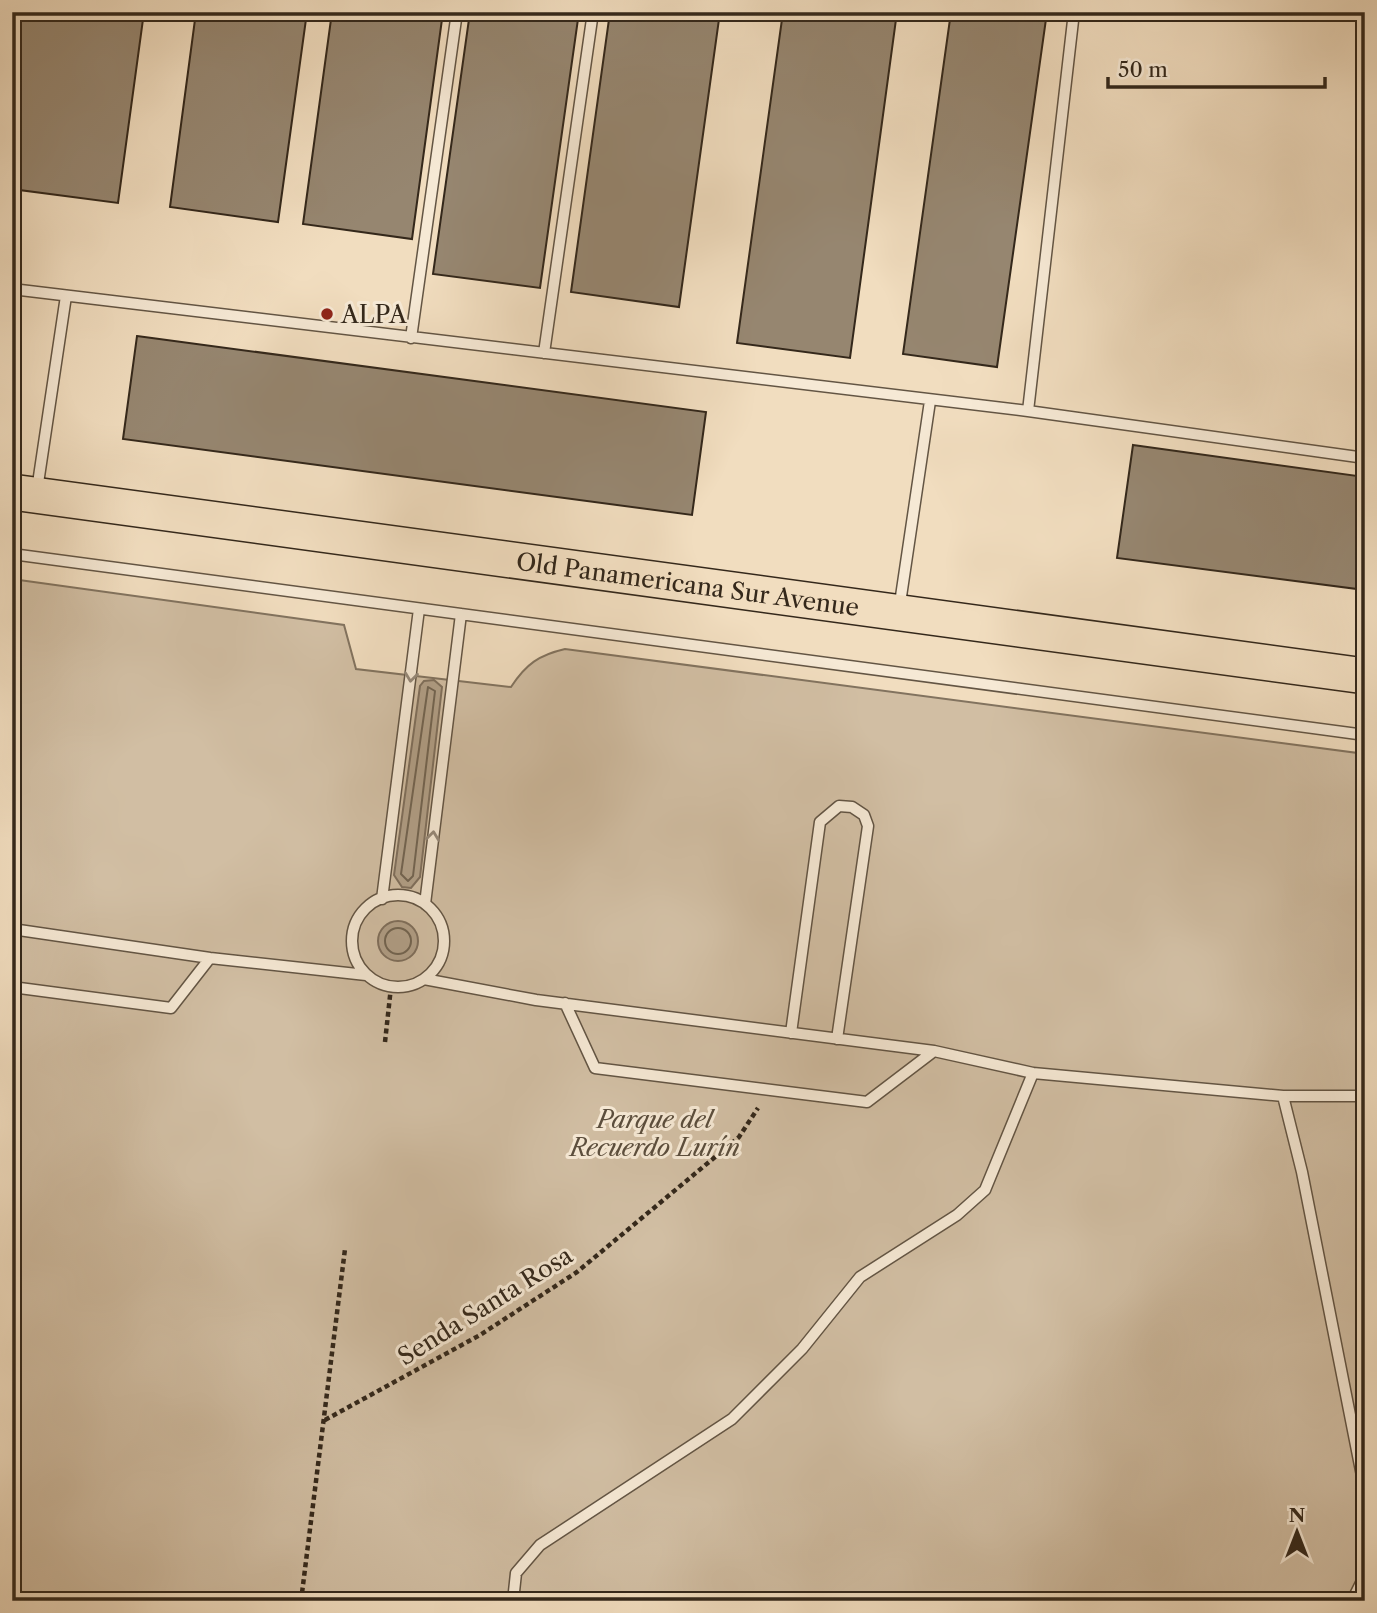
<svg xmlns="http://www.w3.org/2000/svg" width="1377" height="1613" font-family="'Libre Caslon Text',serif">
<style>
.green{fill:#d1bea3;stroke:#82735f;stroke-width:2}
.water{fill:#b19f87;stroke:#7f6f5c;stroke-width:2}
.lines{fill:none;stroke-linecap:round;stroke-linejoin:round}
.shore{stroke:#726451;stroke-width:2}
.building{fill:#968670;stroke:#34281b;stroke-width:2}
.service-casing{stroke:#635544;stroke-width:13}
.primary-casing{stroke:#34281b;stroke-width:38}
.path{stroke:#34281b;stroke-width:4.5;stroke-dasharray:5 3.5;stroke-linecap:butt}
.service{stroke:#f6e9d5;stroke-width:10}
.primary{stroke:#f1ddbf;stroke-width:35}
.oneway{stroke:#958878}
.poi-dot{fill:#8f2418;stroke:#f6e9d5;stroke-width:2.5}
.labels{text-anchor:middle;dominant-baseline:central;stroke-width:6;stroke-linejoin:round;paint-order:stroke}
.poi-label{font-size:24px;fill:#34281b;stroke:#f6e9d5;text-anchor:start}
.street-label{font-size:24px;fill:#34281b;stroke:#f6e9d5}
.park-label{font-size:24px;font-style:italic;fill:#5b4e3d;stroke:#f6e9d5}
</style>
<rect width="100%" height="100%" fill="#f1ddbf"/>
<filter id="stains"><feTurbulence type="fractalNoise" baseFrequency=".00286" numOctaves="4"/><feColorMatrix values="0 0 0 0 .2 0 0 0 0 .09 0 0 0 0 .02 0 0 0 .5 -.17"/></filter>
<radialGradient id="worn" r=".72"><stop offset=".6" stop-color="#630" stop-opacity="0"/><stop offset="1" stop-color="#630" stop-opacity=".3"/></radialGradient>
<path class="green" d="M12 579 344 625 356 669 511 687C526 664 539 655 565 649L1365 754V1601H12Z"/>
<path class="water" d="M434 680 442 687 420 877 411 888 402 887 394 875 420 686 424 681Z
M378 941a20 20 0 1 1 40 0a20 20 0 1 1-40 0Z"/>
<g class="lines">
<path class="shore" d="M428 687 435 691 413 876 408 881 401 874Z
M385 941a13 13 0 1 1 26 0a13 13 0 1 1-26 0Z"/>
</g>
<path class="building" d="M12 12H144L118 203 12 189Z
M196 12H307L278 222 170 207Z
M332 12H443L412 239 303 224Z
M470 12H579L540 288 433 274Z
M610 12H720L679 307 571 292Z
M783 12H897L850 358 737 343Z
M951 12H1047L997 367 903 354Z
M137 336 706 412 692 515 123 439Z
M1133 445 1365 477V590L1117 558Z"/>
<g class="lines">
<defs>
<path id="service" d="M12 289 1028 411 1365 458
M411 338 457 12
M544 353 593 12
M1028 411 1074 12
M37 490 66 296
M12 554 1365 735
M899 610 930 401
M352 941a46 46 0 1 1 92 0a46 46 0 1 1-92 0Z
M382 899 419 609
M425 904 461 614
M12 929 210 958 366 975
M424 979 536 1000 934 1051 1033 1073 1283 1096H1365
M12 987 171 1008 210 958
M565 1003 595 1068 867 1102 934 1051
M791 1033 820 822 839 806 852 807 864 815 868 826 837 1039
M1283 1096 1302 1172 1365 1491
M513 1601 516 1573 540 1545 732 1419 802 1349 860 1277 957 1215 985 1190 1033 1073
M1352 1601 1365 1575"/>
<g id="primary">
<path id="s1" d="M12 492 1365 676"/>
</g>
</defs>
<use href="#service" class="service-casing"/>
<use href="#primary" class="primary-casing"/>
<path class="path" d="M385 1042 391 987
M325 1420 480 1335 577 1272 739 1137 758 1108
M301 1601 345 1249"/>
<use href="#service" class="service"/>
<use href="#primary" class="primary"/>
</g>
<defs><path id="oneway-chevron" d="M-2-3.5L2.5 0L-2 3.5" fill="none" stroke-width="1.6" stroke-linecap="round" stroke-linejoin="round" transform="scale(1.75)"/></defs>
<g class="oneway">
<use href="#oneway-chevron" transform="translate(411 677) rotate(97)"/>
<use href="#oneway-chevron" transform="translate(433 836) rotate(-83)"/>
</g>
<circle class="poi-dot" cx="327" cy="314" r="7"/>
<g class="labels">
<g class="poi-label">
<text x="341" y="314">ALPA</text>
</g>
<g class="street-label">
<text stroke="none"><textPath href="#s1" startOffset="682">Old Panamericana Sur Avenue</textPath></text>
<text transform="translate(485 1306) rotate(-32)">Senda Santa Rosa</text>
</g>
<g class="park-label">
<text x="655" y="1119">Parque del<tspan x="655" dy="28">Recuerdo Lurín</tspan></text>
</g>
</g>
<rect width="1377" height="1613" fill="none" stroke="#f1ddbf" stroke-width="42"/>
<rect x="14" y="14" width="1349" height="1585" fill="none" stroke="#34281b" stroke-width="3.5"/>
<rect x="21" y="21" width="1335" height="1571" fill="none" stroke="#34281b" stroke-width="2"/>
<g transform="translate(1297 1532)" stroke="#f6e9d5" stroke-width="5" paint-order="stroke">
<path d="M0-5L12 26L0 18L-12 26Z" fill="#34281b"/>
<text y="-10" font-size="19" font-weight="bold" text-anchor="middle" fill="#34281b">N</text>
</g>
<path d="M1108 77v10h217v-10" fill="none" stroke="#34281b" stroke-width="3.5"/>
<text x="1118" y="77" font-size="21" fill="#34281b" stroke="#f6e9d5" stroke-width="5" paint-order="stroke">50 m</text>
<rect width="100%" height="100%" filter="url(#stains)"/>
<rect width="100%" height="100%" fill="url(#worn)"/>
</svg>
